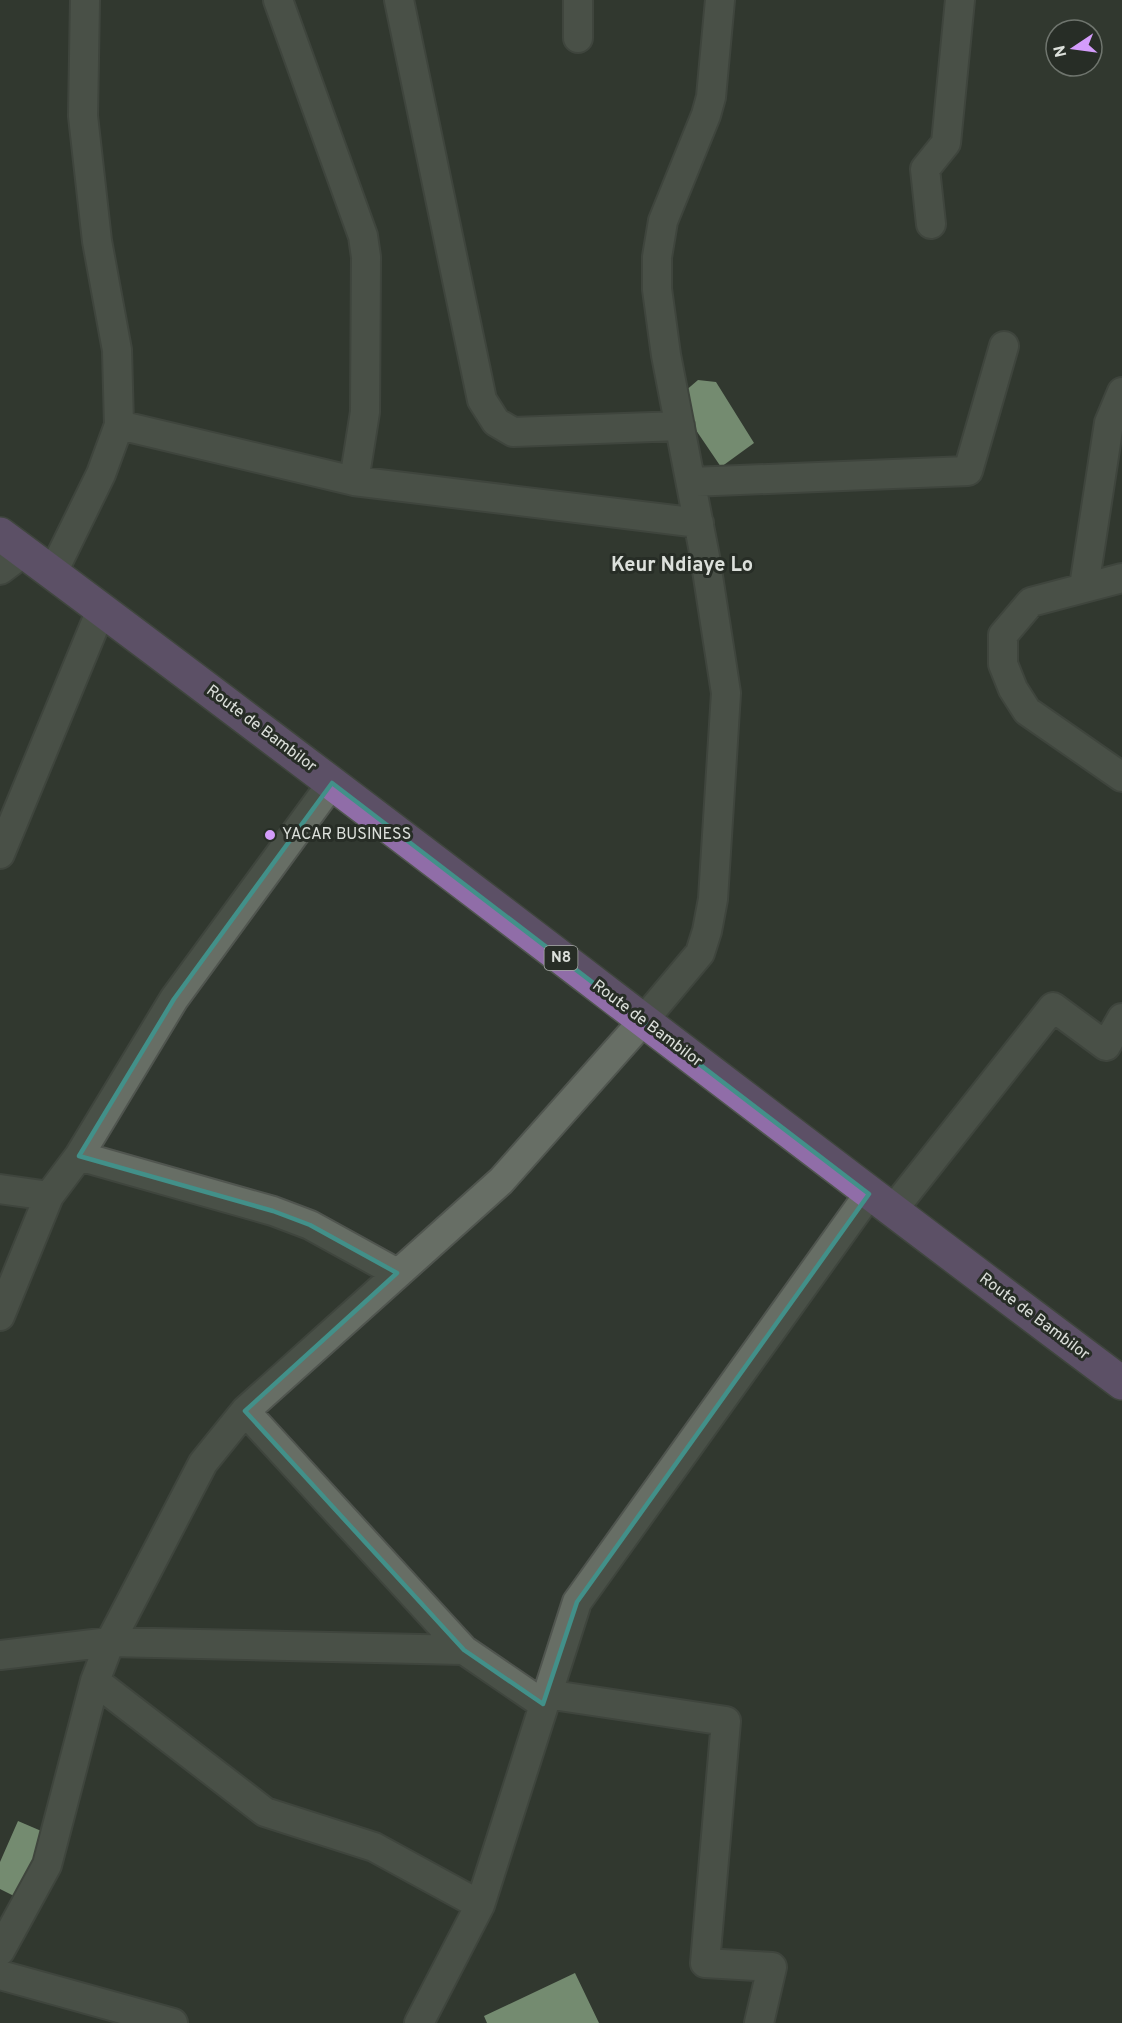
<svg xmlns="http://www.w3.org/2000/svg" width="1122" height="2023" font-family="Overpass,sans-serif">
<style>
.building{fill:#c6efbe}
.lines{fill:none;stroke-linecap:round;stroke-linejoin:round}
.street-casing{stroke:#50554f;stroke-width:32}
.primary-casing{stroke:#50554f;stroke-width:36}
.street{stroke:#676e65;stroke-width:28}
.primary{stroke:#906da8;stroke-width:33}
.marked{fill:none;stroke:#429089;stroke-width:4.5;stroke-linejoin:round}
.poi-dot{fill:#d49cfb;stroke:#272d26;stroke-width:2}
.labels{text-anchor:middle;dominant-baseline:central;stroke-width:6;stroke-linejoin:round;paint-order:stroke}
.shield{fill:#272d26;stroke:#a6aaa5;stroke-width:1.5}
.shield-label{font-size:15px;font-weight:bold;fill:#dce0db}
.street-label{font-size:16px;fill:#dce0db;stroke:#272d26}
.poi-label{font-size:16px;fill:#dce0db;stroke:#272d26;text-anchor:start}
.quarter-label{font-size:20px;font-weight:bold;fill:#dce0db;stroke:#272d26}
</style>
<rect width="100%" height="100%" fill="#313830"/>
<path class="building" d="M698 380 716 382 754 443 721 467 683 411 684 392Z
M18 1821 46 1833 18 1898 0 1889V1862Z
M575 1973 599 2023H487L484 2016Z"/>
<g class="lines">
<defs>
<path id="street" d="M278 0 363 236 366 257 365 412 354 481
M399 0 482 400 496 422 513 432 680 426
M578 38V0
M931 224 925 169 946 143 960 0
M119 425 354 481 699 523
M691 482 968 471 1004 346
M0 570 24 552
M52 574 101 474 119 425 117 350 97 241 83 116 85 0
M1122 578 1031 602 1003 635V664L1013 689 1027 711 1122 777
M1084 587 1109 423 1122 392
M0 854 101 610
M79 1156 273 1211 310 1225 397 1273
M0 1189 49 1196
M892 1211 1053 1007 1106 1046 1122 1018
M0 1316 49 1196 79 1156 174 999 332 783
M245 1411 464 1650 543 1704
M0 1655 110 1642 464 1650
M95 1681 265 1812 374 1847 480 1905
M546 1694 726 1721 705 1963 772 1967 759 2023
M0 1951 47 1865 95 1681 110 1642 203 1463 245 1411 501 1181 643 1021 700 953 707 931 713 899 726 693 705 557 666 355 657 289V257L663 221 706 115 711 97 720 0
M0 1975 173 2023
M419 2023 480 1905 577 1602 869 1194"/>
<path id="primary" d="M0 534C377 813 746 1102 1122 1383"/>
</defs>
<use href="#street" class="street-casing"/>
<use href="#primary" class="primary-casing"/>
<use href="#street" class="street"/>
<use href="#primary" class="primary"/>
</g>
<path d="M0 0H1122V2023H0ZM332 783 869 1194 577 1602 543 1704 464 1650 245 1411 397 1273 310 1225 273 1211 79 1156 174 999Z" fill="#313830" fill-opacity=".55" fill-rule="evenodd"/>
<path class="marked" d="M332 783 869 1194 577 1602 543 1704 464 1650 245 1411 397 1273 310 1225 273 1211 79 1156 174 999Z"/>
<circle class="poi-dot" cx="270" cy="835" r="6"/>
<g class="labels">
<rect class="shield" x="544.5" y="946" width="33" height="24" rx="4.5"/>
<g class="shield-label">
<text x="561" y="958">N8</text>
</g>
<g class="street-label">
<text transform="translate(261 729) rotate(37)">Route de Bambilor</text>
<text transform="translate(647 1024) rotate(37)">Route de Bambilor</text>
<text transform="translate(1034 1317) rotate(37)">Route de Bambilor</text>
</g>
<g class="poi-label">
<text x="282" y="835">YACAR BUSINESS</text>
</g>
<g class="quarter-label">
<text x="682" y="566">Keur Ndiaye Lo</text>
</g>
</g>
<g transform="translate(1074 48) rotate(257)"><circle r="28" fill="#272d26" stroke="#6f756e" stroke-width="1.5"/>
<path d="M0-4.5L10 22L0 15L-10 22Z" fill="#d49cfb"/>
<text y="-9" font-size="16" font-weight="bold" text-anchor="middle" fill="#dce0db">N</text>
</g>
</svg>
